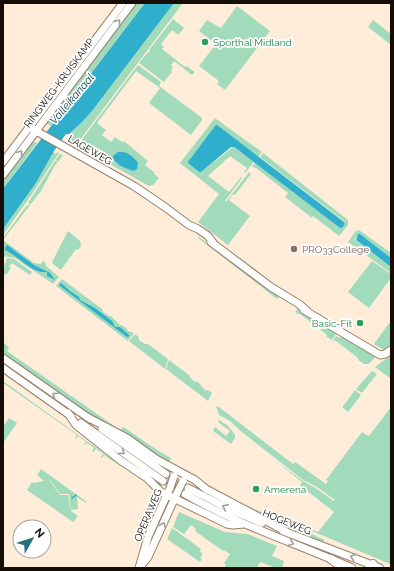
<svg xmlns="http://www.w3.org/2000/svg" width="394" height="571" font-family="Raleway,sans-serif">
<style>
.green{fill:#a1dbbb;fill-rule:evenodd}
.water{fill:#2fafcb}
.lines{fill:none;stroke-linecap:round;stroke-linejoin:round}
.stream{stroke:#2fafcb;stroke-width:1.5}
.primary-tunnel{stroke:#dcccb9;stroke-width:7;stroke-dasharray:7 3.5;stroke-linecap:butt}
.secondary-casing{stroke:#96826b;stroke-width:9}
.primary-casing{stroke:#96826b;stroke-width:9}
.highway-casing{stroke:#96826b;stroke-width:10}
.secondary{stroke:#fff;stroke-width:7}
.primary{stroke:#fff;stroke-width:7}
.highway{stroke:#fff;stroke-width:8}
.secondary-bridge-casing{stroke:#96826b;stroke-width:9;stroke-linecap:butt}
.secondary-bridge{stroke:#fff;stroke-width:7}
.oneway{stroke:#a29f9b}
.leisure-dot{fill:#2e9e5b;stroke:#fff;stroke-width:1.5}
.education-dot{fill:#8d6e63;stroke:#fff;stroke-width:1.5}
.labels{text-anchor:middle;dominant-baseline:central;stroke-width:3.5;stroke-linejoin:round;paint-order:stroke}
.leisure-label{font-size:10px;fill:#27864d;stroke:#fff;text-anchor:start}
.street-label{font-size:10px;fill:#160e06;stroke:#fff}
.education-label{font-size:10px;fill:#785e54;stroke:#fff;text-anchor:start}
.water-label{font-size:11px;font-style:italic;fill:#0a414d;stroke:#fff}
</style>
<rect width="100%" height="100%" fill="#ffedd9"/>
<path class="green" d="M136 3H145L51 126 46 123Z
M174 3H183L76 145 69 138 71 136 69 134 82 122 92 111Z
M237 6 270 31 225 90 217 84 219 81 199 66 216 44 199 31 207 20 221 28Z
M173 19 184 28 178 35 172 30 161 44 164 47 162 49 185 67 186 66 195 72 192 75 174 61 171 65 173 67 171 71 172 72 164 82 139 63 147 53H148L150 51 149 50Z
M373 20 391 34V45L368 27Z
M138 65 161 82 159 86 202 118V120L191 135 149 103 160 88 136 71 97 123 106 130 102 135 111 142 115 137 122 142 124 141 148 161 145 165 155 173 154 174 159 178 153 185 149 186 77 146ZM124 152 137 162V168L134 171 125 168 114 161Z
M215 118 262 152 258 157 216 125 188 163 199 172H201L233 147 254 162 245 173 244 172 247 168 230 156 208 176 229 192 241 177 242 178 225 201 226 202 249 172 251 174 235 195 233 194 229 200 250 216 228 245 198 222 219 194 180 163Z
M33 141 37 143 3 189V181Z
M53 152 56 154 57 152 59 153 32 194 3 235V229L36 183Z
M263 153 348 220V225L339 236 313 216 312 218 285 197 288 193 256 168 252 167 255 163 340 228H342L345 224 344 221 260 157Z
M60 154 63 155 54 167 41 191 3 240 34 263 41 264 43 261 45 262 46 266 59 277 53 284 15 258 3 256V238L27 205 28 206 30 204 28 203 55 161 57 162 56 159Z
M359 230 391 253V258L360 234 355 238V240L391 267V273L348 242 356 231Z
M68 231 80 241 81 246 78 250 76 249 61 270 53 264 52 262Z
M199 237 269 289 279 297 277 299 198 238Z
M7 258 14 259 32 272 30 275 12 263 9 267 11 268 6 275 4 274 3 275V270Z
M372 261 391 274V278L369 308 348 292Z
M62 279 102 309 103 312 109 316H111L120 325H122L127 329 128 331 134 333 128 341 56 286Z
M297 309 334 331 333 332 336 334 332 340 327 337 326 334 300 314H298L295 312Z
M389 323 391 324V345L384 350 374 344Z
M135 334 139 337V340L145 344H148L168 359 165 369 129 341Z
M336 336 340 338 342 336 375 357 369 364H364L358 360V358L336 341H333Z
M3 344H5L9 347 7 351 120 430 123 427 125 428 157 450 171 458 169 464 102 423 3 353Z
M391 355V379L375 367Z
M169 360 189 375C190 379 194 382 198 382L206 391 208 390 212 393 208 401 166 369Z
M372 371 377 374 362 393 356 389Z
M3 381 106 455 121 467 104 455 102 458 101 457 103 454 96 449 93 452 92 451 94 448 87 443 85 445H84L86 442 78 436 76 439 75 438 77 435 3 383Z
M355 390 361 395 348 412 343 408V406Z
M216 406 219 407 293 464 295 462 326 484 328 481 326 480 362 432 369 436 391 407V563L390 564 286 520V519L318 532 334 512 300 485 302 482 273 459 303 481 317 489 334 501 335 500 317 487 303 480 242 432 230 421 219 415Z
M9 418 17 423 3 443V427Z
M218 419 228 426 235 435V438L231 444 213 431 215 427 226 436 230 431 219 423Z
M41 469 87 502 86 503 77 497 78 509 71 510 69 494H60L51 481 47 480 50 481 60 495H68L71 511 78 516 73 522 27 490 32 482 34 483 44 481 37 475Z
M232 500H234L323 539 325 543 271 520Z
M179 512 225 532 247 534 277 546 272 556 284 561 282 568H276L260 562 257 568H224L226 565 224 563 230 554 224 550 223 551 195 531 196 529 191 525 184 534 173 527Z
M172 528 201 549 200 552 203 554 200 558 202 559 200 562 167 539Z"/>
<path class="water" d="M145 3H174L92 111 82 122 69 134H66L54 151 36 183 3 229V189Z
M217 125 344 222 345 224 342 228H340L234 147H231L201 172H199L188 163V162L215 126Z
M118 152C126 151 133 156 138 163L137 169 134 171C126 169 116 165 112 157Z
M358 234H360L391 258V267L356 240Z
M7 245 34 265 50 273 55 280 47 276V272C31 274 19 256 5 250V248Z
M61 283 70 291 79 297 80 300 95 308 112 321 115 327H120L130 336 127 337 64 289 59 285Z"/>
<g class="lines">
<path class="stream" d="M72 498 76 495"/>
<path class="primary-tunnel" d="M166 474 188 488
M163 481 185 494"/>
<defs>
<path id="secondary" d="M29 127 134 186 165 207 189 225 198 229 208 236 214 244
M211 242 271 287 299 304 307 311
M304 310 380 355 385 354 391 350
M140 567 148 557 177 493
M139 568 148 537 169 490"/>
<path id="primary" d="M3 162 123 3
M3 175 132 3
M3 358 90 419
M3 368 71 416
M68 413 76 425 120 460 147 478 161 492 227 524 233 525 244 524
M87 417 127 438 156 459 195 480 206 489 287 532
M81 423 163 481
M102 429 166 474
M188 488 231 510 262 523
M185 494C238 525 296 543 352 568
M283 531 380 568"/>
<path id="highway" d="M331 559 343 568
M369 568 373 564"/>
</defs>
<use href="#secondary" class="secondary-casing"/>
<use href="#primary" class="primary-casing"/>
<use href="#highway" class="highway-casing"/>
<use href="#secondary" class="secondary"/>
<use href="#primary" class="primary"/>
<use href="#highway" class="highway"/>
<defs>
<path id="secondary-bridge" d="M170 488 174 476
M177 493 183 481"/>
</defs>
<use href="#secondary-bridge" class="secondary-bridge-casing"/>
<use href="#secondary-bridge" class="secondary-bridge"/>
</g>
<defs><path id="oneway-chevron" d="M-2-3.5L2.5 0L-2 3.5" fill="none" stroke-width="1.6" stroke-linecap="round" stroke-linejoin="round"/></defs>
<g class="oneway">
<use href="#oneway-chevron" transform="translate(118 22) rotate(-53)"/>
<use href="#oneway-chevron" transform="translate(20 153) rotate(-53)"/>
<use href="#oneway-chevron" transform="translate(55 395) rotate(-145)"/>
<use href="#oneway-chevron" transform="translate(122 452) rotate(36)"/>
<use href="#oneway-chevron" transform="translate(225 507) rotate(-154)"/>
<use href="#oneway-chevron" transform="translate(163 525) rotate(-67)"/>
<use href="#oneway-chevron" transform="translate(291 543) rotate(22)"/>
<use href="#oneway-chevron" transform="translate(353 557) rotate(-161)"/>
</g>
<g class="leisure-dot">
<circle cx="205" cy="42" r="4"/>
<circle cx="360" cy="323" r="4"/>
<circle cx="256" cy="489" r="4"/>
</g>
<circle class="education-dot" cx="294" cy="249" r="4"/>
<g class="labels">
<g class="leisure-label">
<text x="213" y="42">Sporthal Midland</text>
<text x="352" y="323" text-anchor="end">Basic-Fit</text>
<text x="264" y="489">Amerena</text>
</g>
<g class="street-label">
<text transform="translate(59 83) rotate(-53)">RINGWEG-KRUISKAMP</text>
<text transform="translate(90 150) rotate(30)">LAGEWEG</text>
<text transform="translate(148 515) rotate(-67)">OPERAWEG</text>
<text transform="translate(287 522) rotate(22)">HOGEWEG</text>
</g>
<g class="education-label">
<text x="302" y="249">PRO33College</text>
</g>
<g class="water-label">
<text transform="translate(72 99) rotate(-50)">Valleikanaal</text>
</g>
</g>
<rect width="394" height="571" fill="none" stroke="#160e06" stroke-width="8"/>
<g transform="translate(32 539) rotate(51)"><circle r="19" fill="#ffffff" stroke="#a29f9b"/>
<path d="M0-3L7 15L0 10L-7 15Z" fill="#286d7c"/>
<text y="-6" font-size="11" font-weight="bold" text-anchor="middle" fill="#160e06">N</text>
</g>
</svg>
